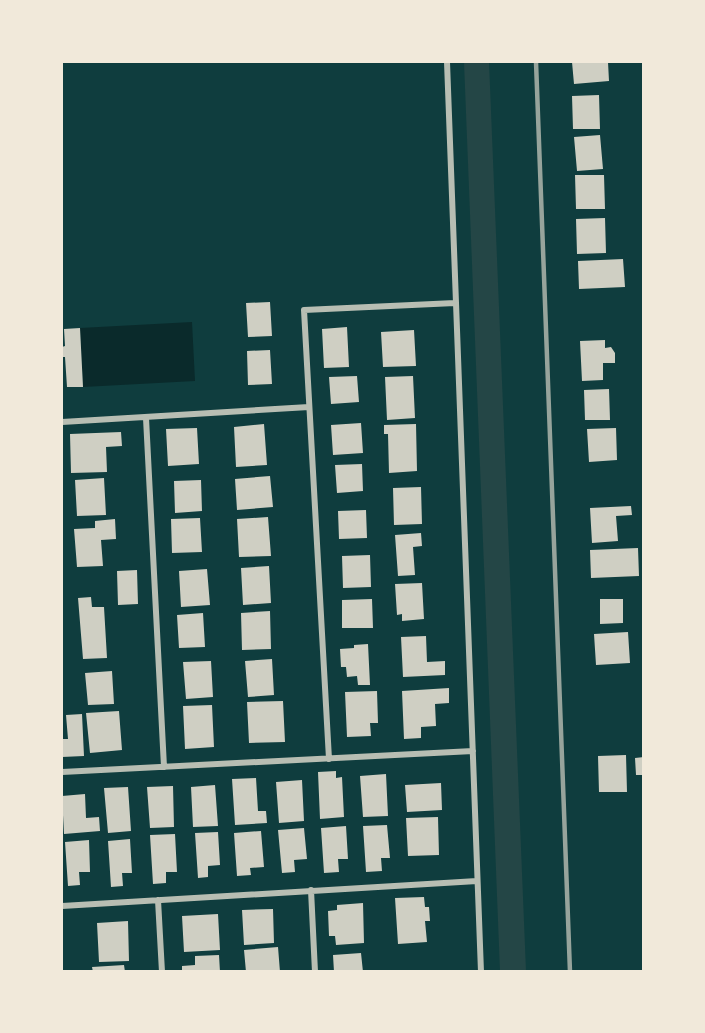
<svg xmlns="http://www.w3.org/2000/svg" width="705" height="1033" font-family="'PT Serif',serif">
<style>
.green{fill:#244646}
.water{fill:#0a2a2b}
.building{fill:#cfcfc3}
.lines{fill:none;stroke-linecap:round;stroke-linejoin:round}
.minor{stroke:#b8beb3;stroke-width:6}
.rail{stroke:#97a49c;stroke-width:4.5}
</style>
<rect width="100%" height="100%" fill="#0f3d3e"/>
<path class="green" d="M464 62H489L526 971H500Z"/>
<path class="water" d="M192 322 195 381 83 387 80 328Z"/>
<path class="building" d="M572 62H608L609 81 574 84Z
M599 95 600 129H573L572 96Z
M600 135 603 169 577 171 574 137Z
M575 175H604L605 209H576Z
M605 218 606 253 577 254 576 219Z
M623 259 625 287 579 289 578 261Z
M270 302 272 336 248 337 246 303Z
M347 327 349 367 324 368 322 329Z
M80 328 83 387H67L65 357H62V347L65 346 64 329Z
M414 330 416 366 383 367 381 332Z
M605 340V348L611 347 615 353V363H603V380L582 381 580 341Z
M270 350 272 384 248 385 247 351Z
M357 376 359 402 331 404 329 377Z
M413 376 415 418 387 420 385 377Z
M609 389 610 420H585L584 390Z
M361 423 363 453 333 455 331 425Z
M264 424 267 465 236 467 234 427Z
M416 424 417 471 389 473 388 434H384V425Z
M197 428 199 464 168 466 166 429Z
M616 428 617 460 589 462 587 429Z
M121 432 122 446 106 447 107 472 71 473 70 434Z
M362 464 363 491 337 493 335 465Z
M270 476 273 507 237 510 235 479Z
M104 478 106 515 77 516 75 480Z
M201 480 202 511 175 513 174 481Z
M421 487 422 524 394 525 393 488Z
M631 506 632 515 616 516 618 541 592 543 590 508Z
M366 510 367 538 339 539 338 511Z
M268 517 271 556 239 557 237 519Z
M200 518 202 552 172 553 171 519Z
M115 519 116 539 101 540 103 566 77 567 74 529 95 528V521Z
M421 533 422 546 413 547 415 575 398 576 395 535Z
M638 548 639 576 591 578 590 550Z
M370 555 371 587 343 588 342 556Z
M269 566 271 603 243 605 241 568Z
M207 569 210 605 181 607 179 571Z
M137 570 138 604 118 605 117 571Z
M422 583 424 619 402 621V614L397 615 395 584Z
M91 597 92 607H104L107 658 83 659 78 598Z
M372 599 373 628H342V600Z
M600 599H623V623L600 624Z
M270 611 271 649 242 650 241 613Z
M203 613 205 647 179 648 177 615Z
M628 632 630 663 596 665 594 634Z
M426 636 427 662 445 661V675L403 677 401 637Z
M368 644 370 685H358L357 676 347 677 346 667H341L340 649 354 648V645Z
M272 659 274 695 248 697 245 661Z
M211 661 213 697 186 699 183 662Z
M112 671 114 704 88 705 85 673Z
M449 688V703L435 704 436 726 421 727V738L404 739 402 691Z
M377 691 378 723H370L371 736 347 737 345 692Z
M283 701 285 742 249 743 247 702Z
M212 705 214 747 185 749 183 706Z
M119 711 122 750 90 753 86 713Z
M82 714 84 756 62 757V739H68L66 715Z
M626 755 627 792H599L598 756Z
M644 757V775H636L635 758Z
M336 771V778L342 777 344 817 320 819 318 772Z
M386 774 388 816 363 817 360 776Z
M256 778 258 811H266L267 823 235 825 232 779Z
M302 780 304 821 279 823 276 782Z
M441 783 442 810 407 812 405 785Z
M215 785 218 826 193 827 191 787Z
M173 786 174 827 150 828 147 787Z
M128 787 131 831 108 833 104 788Z
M85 794 86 818 99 817 100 831 64 834 62 796Z
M438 817 439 855 408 856 406 818Z
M387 825 390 858H381L382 871 366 872 363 826Z
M346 826 348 859H338L339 872 324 873 321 828Z
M304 828 307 859 294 860 295 872 282 873 278 830Z
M261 831 264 867 250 868 251 875 237 876 234 833Z
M218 832 220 865 208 866V877L198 878 195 833Z
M175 834 177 872H166V883L153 884 150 835Z
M130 839 132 873H122L123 886 111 887 108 841Z
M89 840 90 872H79L80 885 68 886 65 842Z
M424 897 425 907H429L430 921H425L427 942 398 944 395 898Z
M363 903 364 943 336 945 335 936H329L328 911 337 910V905Z
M273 909 274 943 244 945 242 910Z
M218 914 220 950 184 952 182 916Z
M128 921 129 961 99 962 97 923Z
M278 947 280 972H246L244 950Z
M361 953 363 972H334L333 955Z
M219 955 220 972H182V966L195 965V956Z
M124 965 125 972H93L92 967Z"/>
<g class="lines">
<path class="minor" d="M447 62 481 972
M146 418 164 767
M62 422 309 407
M329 759 304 310 455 303
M62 772 473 751
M311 890 315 972
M158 900 162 972
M62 906 477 881"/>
<path class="rail" d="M536 62 570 972"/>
</g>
<rect width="705" height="1033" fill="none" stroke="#f1e9da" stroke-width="126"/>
</svg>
